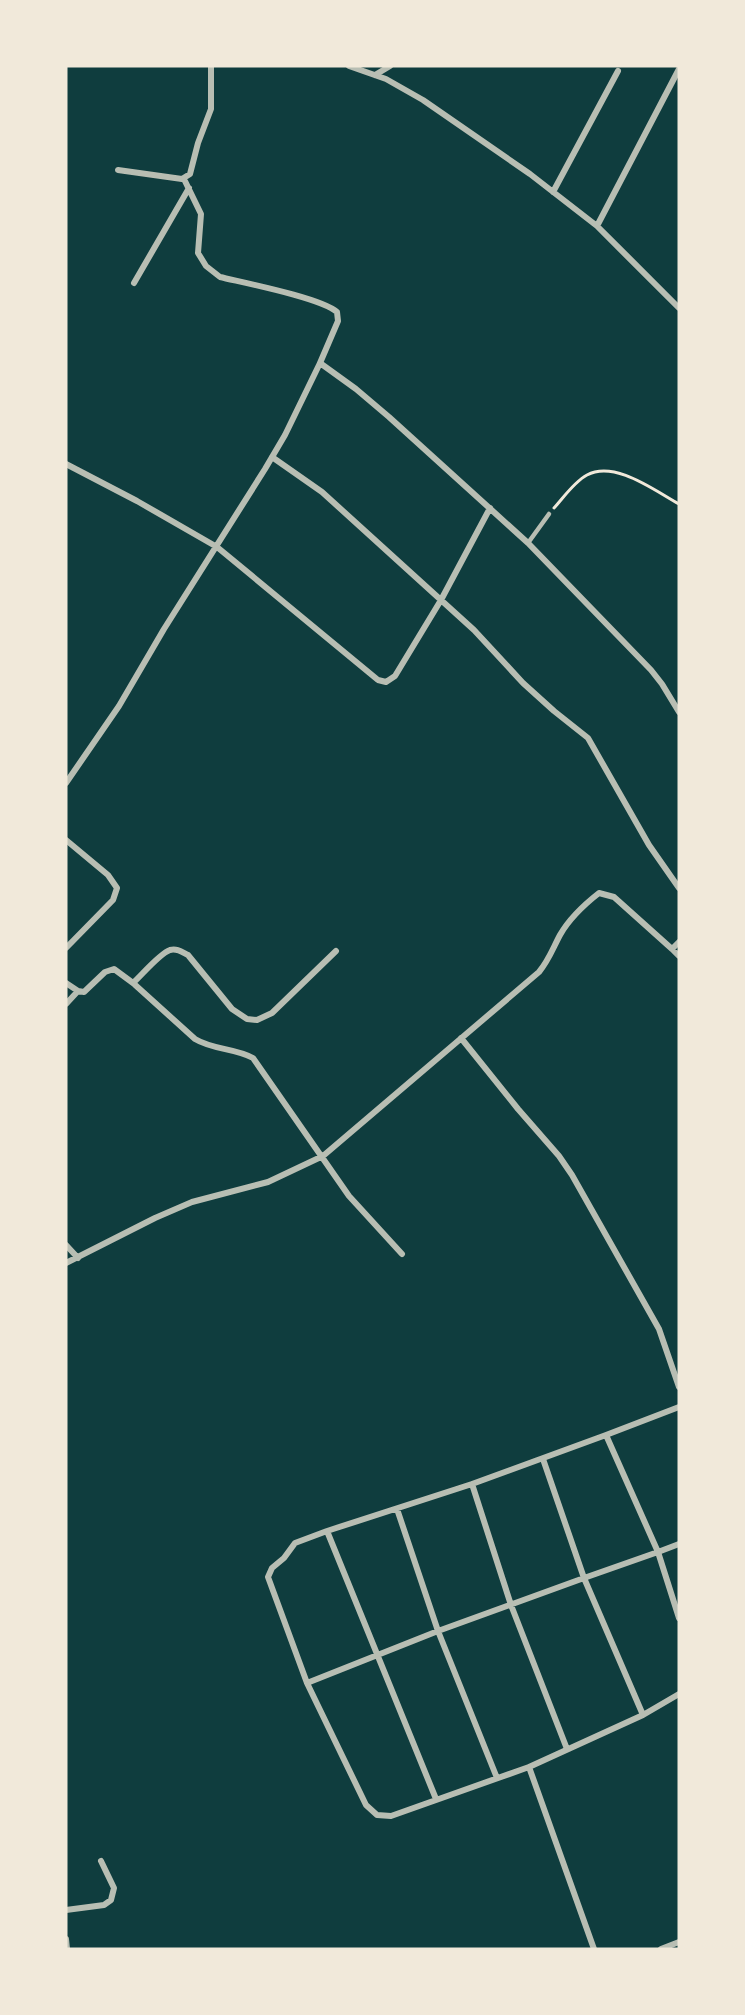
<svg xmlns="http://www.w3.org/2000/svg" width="745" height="2015" font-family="'Sofia Sans Condensed',sans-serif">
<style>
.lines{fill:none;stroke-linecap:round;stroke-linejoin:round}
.path{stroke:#f1e9da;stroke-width:3}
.service{stroke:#b8beb3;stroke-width:4.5}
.minor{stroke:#b8beb3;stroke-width:6}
</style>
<rect width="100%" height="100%" fill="#0f3d3e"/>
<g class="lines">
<path class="path" d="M554 508C564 497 574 482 587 475 615 460 655 491 679 504"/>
<path class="service" d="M528 543 549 514"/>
<path class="minor" d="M349 66 386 79 423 100 530 174 597 226 679 308
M375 75 390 66
M118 170 182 179 190 174 198 143 211 109V66
M184 179 201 214 198 253 206 266 220 277C245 283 321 298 337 312L338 321 320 363
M553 192 618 71
M597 226 679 69
M134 283 189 188
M272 457 322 492 474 630 523 683 554 711 588 738 649 845 679 888
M66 464 137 501 217 547 378 680 386 682 395 676 441 600 490 508
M66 783 119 706 164 629 265 469 285 435 320 363 356 389 389 417 528 543 651 670 662 684 679 712
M66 840 108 875 117 888 113 900 66 948
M672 949 679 956
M66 983 78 991 84 992 105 972 114 969 133 983 195 1039C213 1050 235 1048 253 1058L349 1196 402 1254
M133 983C142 975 159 954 170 950 177 948 182 952 188 955L232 1009 247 1019 257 1020 272 1013 336 951
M66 1004 78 991
M461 1038 518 1109 559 1156 572 1175 659 1329 679 1387
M66 1245 78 1258
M66 1263 155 1218 192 1202 268 1182 323 1156 539 972C549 960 553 948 560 935 569 919 585 904 599 893L614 897 672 949 679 942
M397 1509 438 1631 497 1778
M679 1544 658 1552 679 1618
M307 1683 268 1577 272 1568 284 1558 295 1543 327 1531
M643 1715 584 1578 658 1552 606 1435 679 1407
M567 1749 511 1605 472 1484 606 1435
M529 1767 391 1816 377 1815 366 1805 307 1683 438 1631 584 1578 543 1459
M436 1799 327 1531 472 1484
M66 1910 104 1905 111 1900 114 1888 101 1861
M66 1939 67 1949
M594 1949 529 1767 643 1715 679 1694
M661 1949 679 1942"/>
</g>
<rect width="745" height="2015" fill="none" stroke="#f1e9da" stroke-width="135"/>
</svg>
